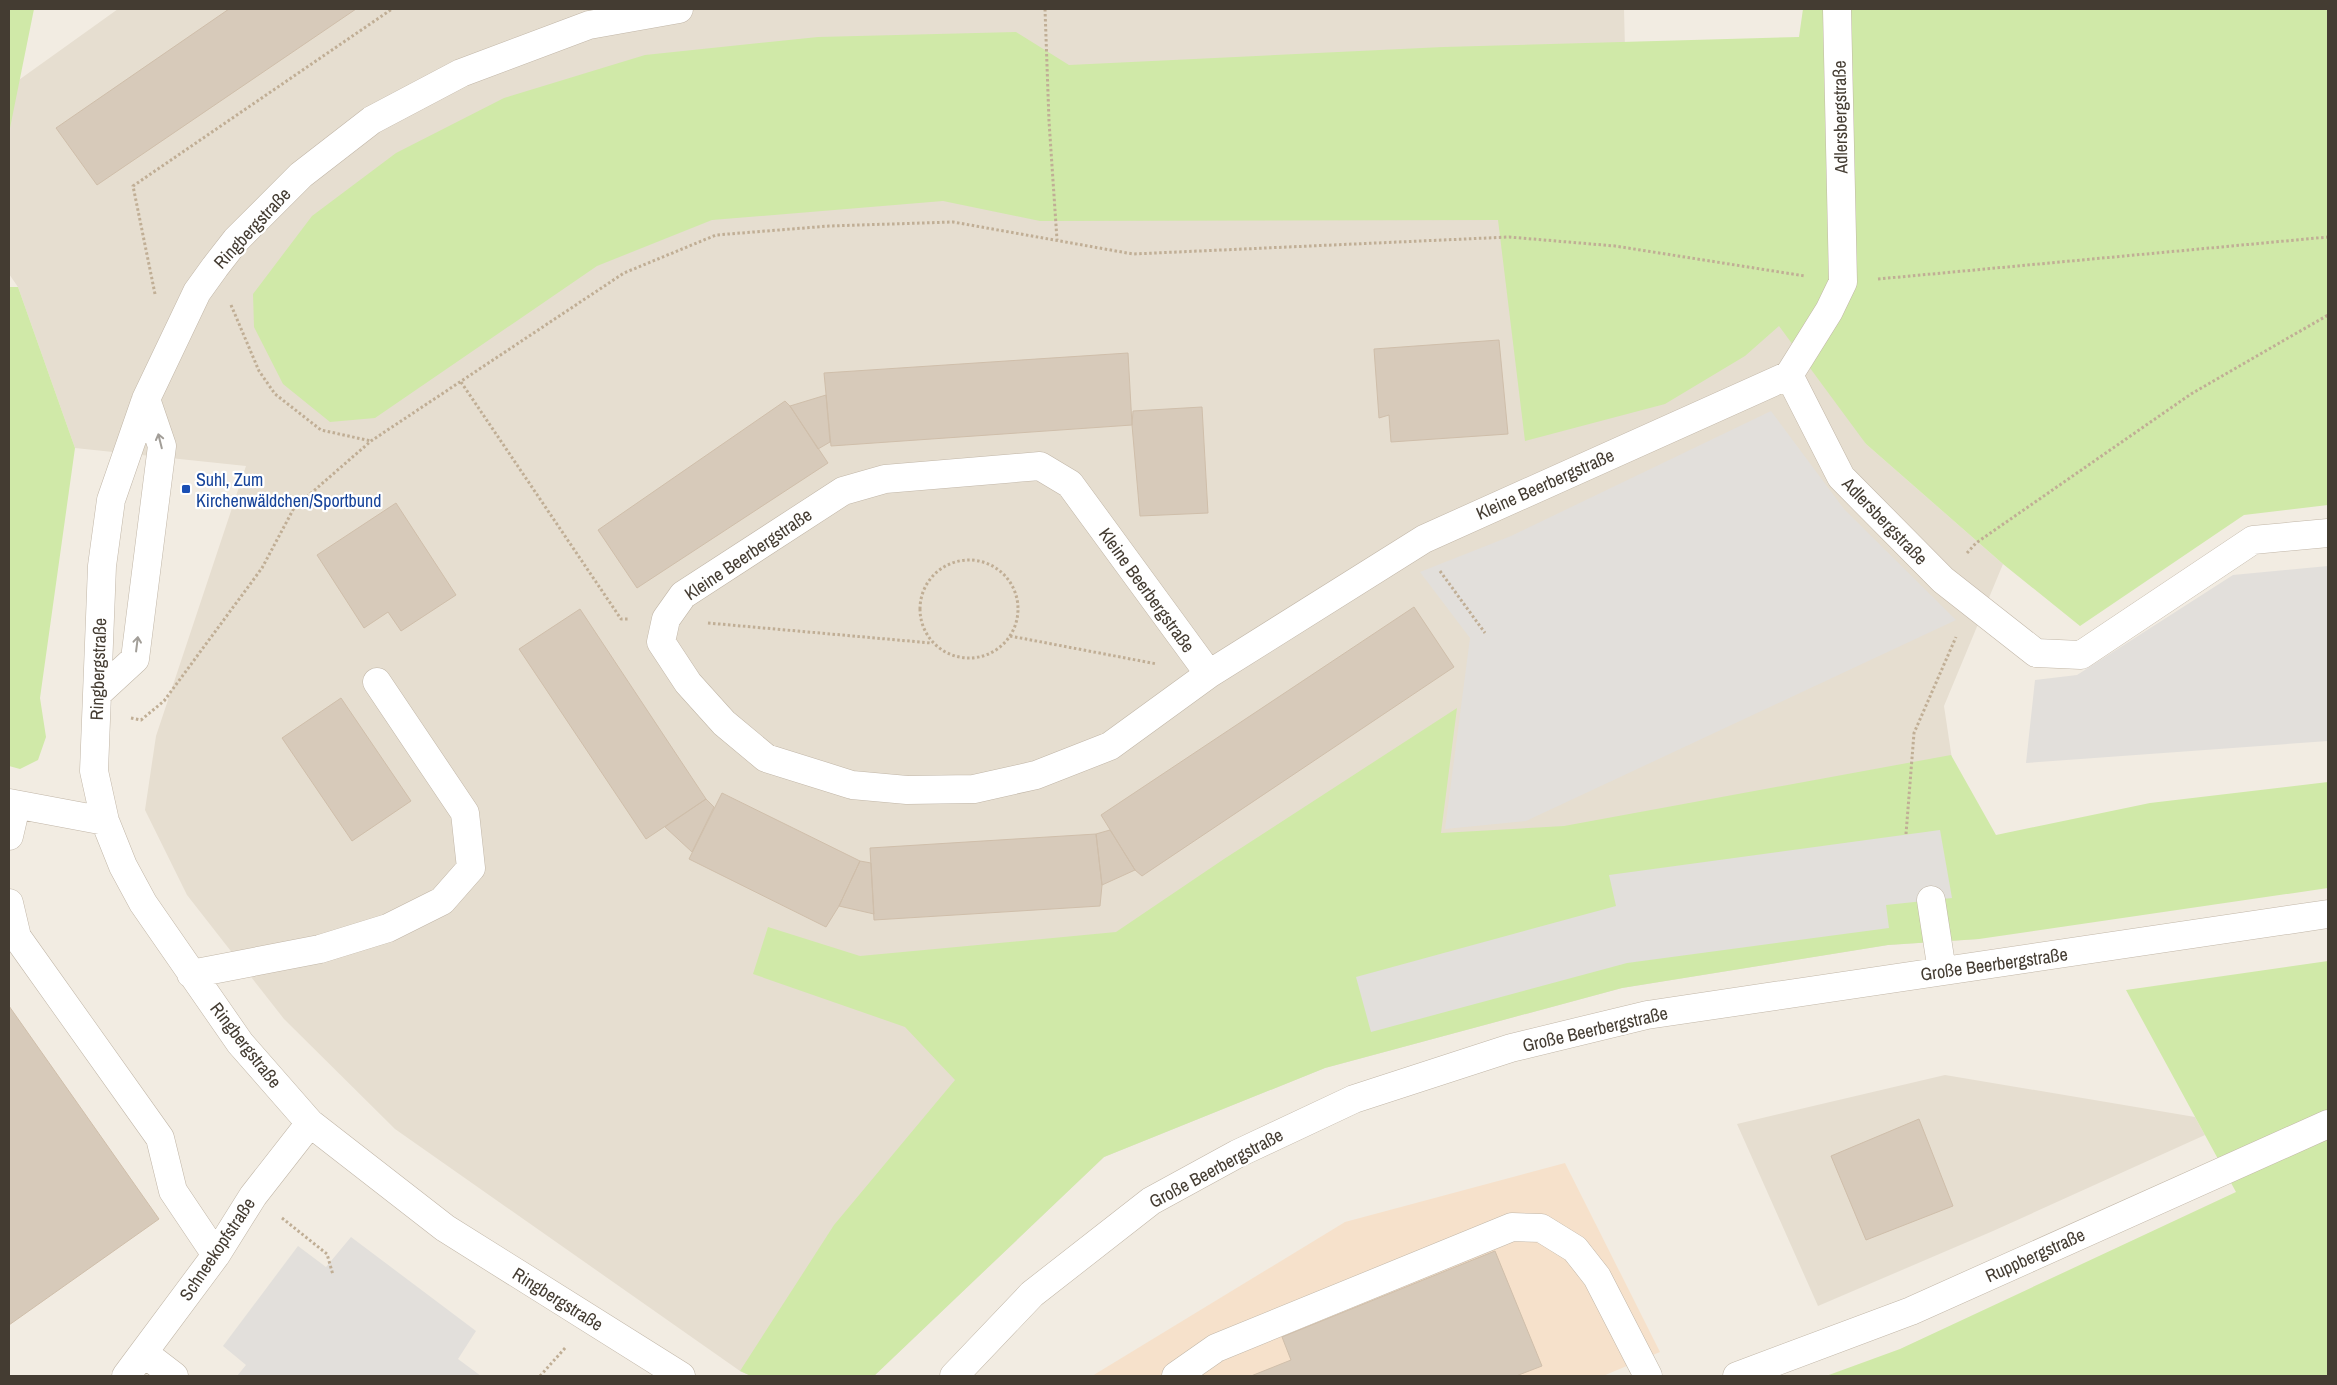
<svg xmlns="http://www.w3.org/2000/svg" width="2337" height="1385" font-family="'Archivo Narrow',sans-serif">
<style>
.residential{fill:#e6ded0}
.commercial{fill:#f6e1cb}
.green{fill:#d0e9a8}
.parking{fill:#e2dfdb}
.building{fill:#d7caba;stroke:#cfbeaa}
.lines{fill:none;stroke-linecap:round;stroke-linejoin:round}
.minor-casing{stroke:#c1b6a7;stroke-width:29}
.path{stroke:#c0ae95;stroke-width:3;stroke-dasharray:2.5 2.5;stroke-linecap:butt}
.minor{stroke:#fff;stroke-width:28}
.oneway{stroke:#a29e98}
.transit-dot{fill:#1a4fb4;stroke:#fff;stroke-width:2}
.labels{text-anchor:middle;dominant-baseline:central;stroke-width:4.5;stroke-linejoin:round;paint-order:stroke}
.street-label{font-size:18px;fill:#443c32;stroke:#fff}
.transit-label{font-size:18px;fill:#164399;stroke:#fff;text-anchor:start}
</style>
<rect width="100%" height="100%" fill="#f2ece2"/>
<path class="residential" d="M118 9H1624L1625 49 1866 444 2003 564 1944 706 1979 939 1888 945 1622 988 1325 1068 1104 1157 874 1376H751L740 1371 395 1129 284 1019 187 895 145 810 156 736 246 466 75 448 18 287 9 274V87Z
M1945 1075 2195 1117 2205 1135 1993 1231 1818 1306 1737 1124Z"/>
<path class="commercial" d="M1565 1163 1660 1352 1603 1376H1092L1345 1222Z"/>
<path class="green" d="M9 9H34L9 133Z
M1803 9H2328V505L2244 515 2080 626 2003 564 1866 444 1779 326 1745 356 1665 404 1525 441 1498 220 1040 221 943 201 712 220 597 266 375 418 330 422 283 384 254 327 253 294 312 216 396 153 504 98 645 55 818 37 1016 32 1069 65 1443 47 1799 37Z
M9 287H18L75 448 40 698 46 737 38 760 20 769 9 766Z
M1457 708 1441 833 1564 826 1951 755 1996 835 2150 803 2328 782V888L1979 939 1888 945 1622 988 1325 1068 1104 1157 874 1376H751L740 1371 834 1225 955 1080 905 1027 753 974 768 927 860 956 1116 932 1224 859Z
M2328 961V1376H1826L1900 1349 2236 1192 2126 990Z"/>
<path class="parking" d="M1771 411 1844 509 1956 620 1526 821 1445 829 1470 638 1420 572 1511 536Z
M2328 566V741L2026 763 2035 680 2077 675 2233 575Z
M1940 830 1952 898 1886 905 1889 928 1627 963 1371 1032 1356 977 1616 906 1609 875Z
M351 1237 476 1331 458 1359 481 1376H237L246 1365 223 1346 298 1246 326 1267Z"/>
<path class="building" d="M229 9H356L97 185 56 128Z
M1499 340 1508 434 1391 442 1389 415 1379 418 1374 349Z
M1128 353 1132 425 831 446 824 373Z
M826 395 830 442 818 449 790 406Z
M785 401 790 406 828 463 637 588 598 530Z
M1202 407 1208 513 1140 516 1132 425 1133 411Z
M396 503 456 595 401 631 388 612 364 628 317 555Z
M1414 607 1454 667 1142 876 1135 870 1101 815Z
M580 609 706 799 646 839 519 649Z
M341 698 411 801 352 841 282 738Z
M722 793 860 861 839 906 826 927 689 859Z
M706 799 714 807 692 852 665 827Z
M1110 830 1135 870 1102 885 1096 834Z
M1096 834 1102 885 1100 906 874 920 870 848Z
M860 861 871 863 874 914 839 906Z
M9 1006 159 1219 9 1325Z
M1919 1119 1953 1206 1866 1240 1831 1156Z
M1495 1251 1542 1366 1516 1376H1251L1291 1360 1282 1337Z"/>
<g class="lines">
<defs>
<path id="minor" d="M679 9 589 25 461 73 372 120 301 175 236 240 215 267 197 292 146 399 111 500 102 566 94 771 105 821 123 866 143 903 240 1043 310 1123 445 1228 681 1376
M1837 9 1843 282 1829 311 1789 375 1841 477 1943 580 2036 653 2081 655 2253 540 2328 533
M1209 674 1110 746 1036 775 974 789 907 790 852 785 766 758 724 723 688 683 661 642 666 619 683 595 843 491 885 479 1040 466 1070 484 1209 674 1424 539 1789 375
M97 694 135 659 162 446 146 399
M9 803 105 821
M9 836 16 806
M1931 900 1942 971
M9 903 17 937 160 1138 173 1191 216 1255
M191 974 320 949 388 928 442 901 471 868 465 813 377 682
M144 1353 174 1376
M126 1376 216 1255 253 1196 310 1123
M954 1376 1032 1294 1151 1201 1237 1154 1354 1099 1511 1048 1647 1015 2328 914
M1176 1376 1216 1348 1512 1227 1541 1228 1575 1249 1597 1277 1648 1376
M1737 1376 1911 1311 2328 1124"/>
</defs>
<use href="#minor" class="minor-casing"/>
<path class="path" d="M1045 9 1049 121 1057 240
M1878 279 2328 237
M155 294 133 186 392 9
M231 305 259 371 275 394 321 430 371 441
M461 382 621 619H629
M1967 553 1976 543 2191 394 2328 315
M920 609a49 49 0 1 1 98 0a49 49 0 1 1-98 0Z
M1440 571 1485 633
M708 623 931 643
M1010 636 1157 664
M131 718 141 720 164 701 262 568 294 508 371 441 624 273 716 235 829 226 953 222 1133 254 1509 237 1615 246 1805 276
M1906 834 1914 733 1956 637
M282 1218 327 1254 333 1275
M540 1376 566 1347"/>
<use href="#minor" class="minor"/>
</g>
<defs><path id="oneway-shaft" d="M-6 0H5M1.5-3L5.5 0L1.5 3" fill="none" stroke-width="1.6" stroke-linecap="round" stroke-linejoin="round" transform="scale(1.25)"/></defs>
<g class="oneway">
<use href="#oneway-shaft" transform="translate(160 441) rotate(-104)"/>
<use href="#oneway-shaft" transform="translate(137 644) rotate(-83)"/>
</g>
<rect class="transit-dot" x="181" y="484" width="10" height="10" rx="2.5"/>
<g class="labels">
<g class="street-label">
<text transform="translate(1840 117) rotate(-91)">Adlersbergstraße</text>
<text transform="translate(252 228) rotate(-47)">Ringbergstraße</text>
<text transform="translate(1545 484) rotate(-24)">Kleine Beerbergstraße</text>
<text transform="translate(1885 521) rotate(46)">Adlersbergstraße</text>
<text transform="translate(748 554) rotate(-34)">Kleine Beerbergstraße</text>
<text transform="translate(1147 590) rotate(54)">Kleine Beerbergstraße</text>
<text transform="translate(98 669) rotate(-88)">Ringbergstraße</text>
<text transform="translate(1994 964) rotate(-8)">Große Beerbergstraße</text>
<text transform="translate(1595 1029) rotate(-13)">Große Beerbergstraße</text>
<text transform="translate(246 1045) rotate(52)">Ringbergstraße</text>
<text transform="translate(1216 1168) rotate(-28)">Große Beerbergstraße</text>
<text transform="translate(217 1249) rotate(-56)">Schneekopfstraße</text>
<text transform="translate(2035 1255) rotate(-24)">Ruppbergstraße</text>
<text transform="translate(558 1299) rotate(32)">Ringbergstraße</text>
</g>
<g class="transit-label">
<text x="196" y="479">Suhl, Zum<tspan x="196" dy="21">Kirchenwäldchen/Sportbund</tspan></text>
</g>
</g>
<rect width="2337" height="1385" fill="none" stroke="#443c32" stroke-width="20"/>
</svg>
